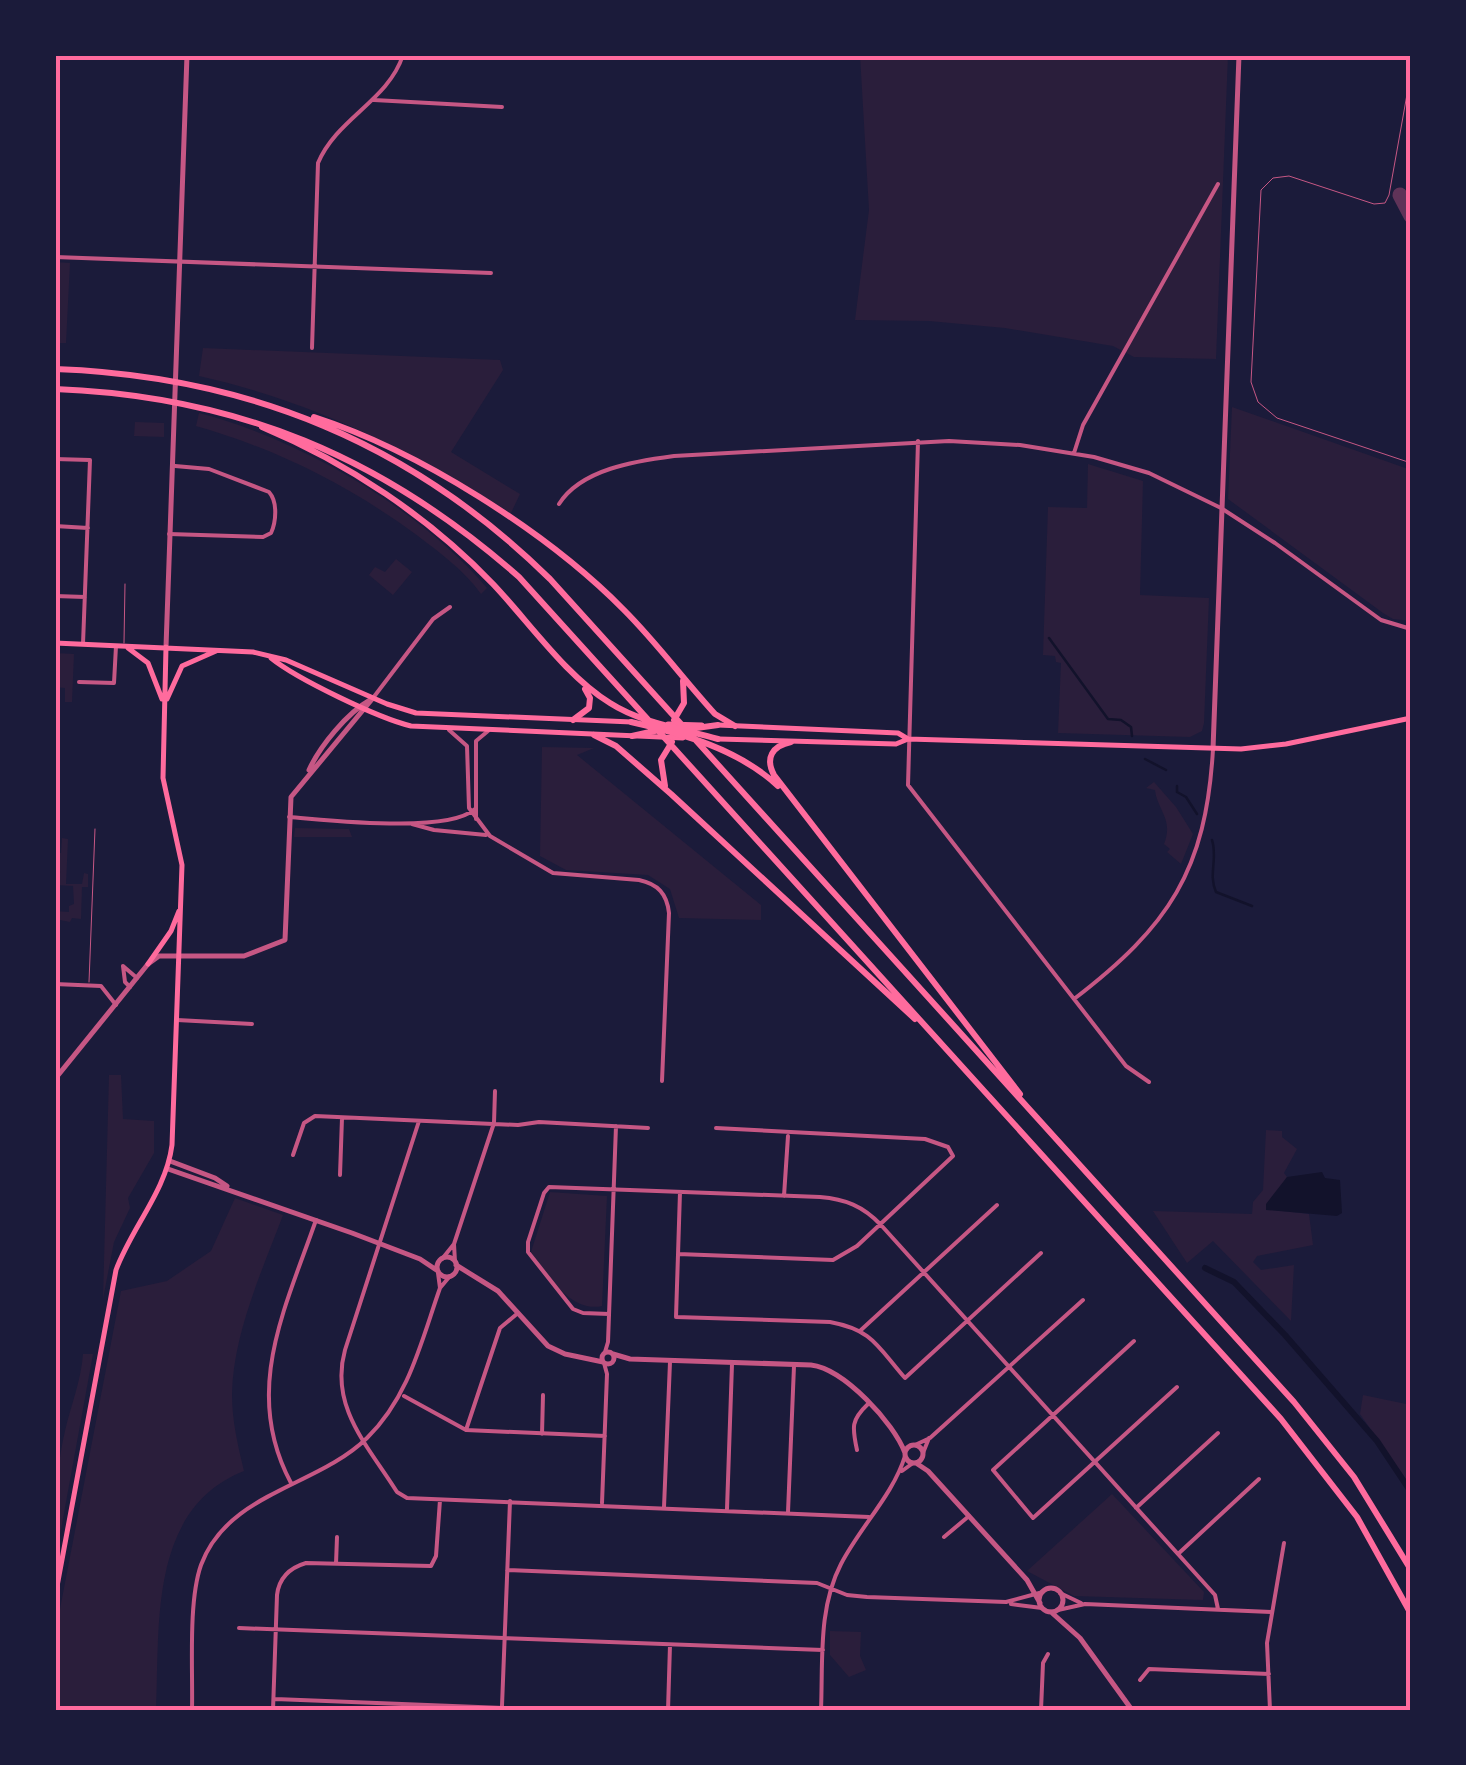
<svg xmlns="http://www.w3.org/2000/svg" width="1466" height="1765" font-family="Helvetica,sans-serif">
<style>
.green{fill:#2a1e3b}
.water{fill:#12122b}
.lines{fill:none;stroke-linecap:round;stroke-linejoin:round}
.stream{stroke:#12122b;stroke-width:2.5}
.canal{stroke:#12122b;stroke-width:6}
.taxiway{stroke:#603358;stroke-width:15}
.service{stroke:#c65784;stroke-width:1}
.minor{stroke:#c65784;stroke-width:4}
.tertiary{stroke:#c65784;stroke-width:5}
.secondary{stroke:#ff6b9d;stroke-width:5}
.motorway{stroke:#ff6b9d;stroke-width:6}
.neatline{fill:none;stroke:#ff6b9d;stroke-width:4}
</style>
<rect width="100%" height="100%" fill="#1b1b3a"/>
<path class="green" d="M860 55H1228L1216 359 1134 357 1113 346 1005 328 929 321 855 320 869 210Z
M55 262 70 263 66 343H55Z
M203 348 500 360 503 370 451 452 520 494 511 513C407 450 319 403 199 376Z
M1232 407 1411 470V621L1393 619 1383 613 1228 499Z
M199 413C300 439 419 508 487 588L481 594C464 570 440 553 418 536 350 486 277 449 196 426Z
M135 422 164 423V437L134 436Z
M1088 464 1143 481 1140 595 1209 598 1204 723 1202 731 1190 737 1058 733 1061 663 1056 662 1055 656 1043 655 1048 507 1087 508Z
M396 559 412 572 393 595 369 575 375 567 385 572Z
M55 653 74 654 72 702H65V688L55 687Z
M542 747 594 748 577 755 761 905V920L679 918 670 889 648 875 566 870 540 856Z
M1154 782 1176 807 1193 834 1181 864 1167 852 1170 849 1164 844C1174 819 1157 810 1155 790L1146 788Z
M295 828 349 829 352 837H294Z
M62 838 68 839 66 884H82L84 873 88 874V887H82L81 919 72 918 70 922 55 919V911L69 912V906L74 904 73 886 55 885V873L61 872 55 871V853H61Z
M109 1075H121L123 1119 154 1121V1153L128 1198 130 1208 114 1242 103 1299Z
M1266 1130 1282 1131V1137L1297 1149 1284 1173 1287 1177 1266 1209 1309 1214 1313 1245 1257 1256 1253 1262 1261 1270 1294 1265 1291 1321 1213 1241 1187 1263 1153 1211 1252 1214 1253 1202 1263 1190Z
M550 1192 607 1196 602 1306C571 1313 547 1275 531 1252Z
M235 1198 283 1215C262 1271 233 1334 232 1394 232 1421 238 1446 244 1471 148 1509 160 1626 156 1710H55V1635L121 1291 167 1281 211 1251Z
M83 1354H93L60 1535 55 1534C55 1500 57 1465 65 1431 71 1405 81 1381 83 1354Z
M1363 1395 1411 1405V1487L1360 1414Z
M1112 1494 1204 1592 1203 1600 1074 1596 1027 1571Z
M830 1631 861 1632 860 1656 866 1670 849 1677 830 1655Z"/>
<path class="water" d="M1322 1172 1325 1178 1340 1180 1342 1213 1337 1216 1266 1210V1204L1287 1177Z"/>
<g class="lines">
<path class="stream" d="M1049 638 1108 719 1121 720 1131 727 1132 736
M1145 759 1166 770
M1177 786V792L1186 797 1197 814
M1212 840C1218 859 1208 874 1216 892L1252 906"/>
<path class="canal" d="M1205 1268 1234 1282 1285 1335 1377 1441 1411 1492"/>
<path class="taxiway" d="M1400 195 1411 216"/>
<path class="service" d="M1411 72 1389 195 1385 203 1374 204 1289 176 1273 178 1261 190 1251 382 1258 402 1277 418 1411 463
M124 643 125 584
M89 982 95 829"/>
<path class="minor" d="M374 100 502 107
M55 257 491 273
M312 348 318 163C337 118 388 101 403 55
M918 441 908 785 1126 1066 1149 1082
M1074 453 1083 425 1218 184
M55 459 90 460 83 644
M559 504C581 469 636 461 674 456L949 441 1020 445 1094 457 1149 473 1221 508 1275 543 1381 620 1411 629
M55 526 88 528
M169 534 263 537 271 533C276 522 278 502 269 492L209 469 175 466
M55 596 85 597
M79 682 114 683 116 646
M373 698 433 619 450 607
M449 730 467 746 469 808 490 836 553 873 639 880C658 884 667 894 669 913L662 1081
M289 817C329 820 447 834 475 809
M476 819V741L488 731
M412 824 434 830 486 835
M123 966 125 982 130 987
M123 966 137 978
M55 984 101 986 116 1005
M1074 999C1169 926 1206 871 1213 749
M177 1020 252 1024
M419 1121 345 1350C329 1407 369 1447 397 1492L407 1498 869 1517
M293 1155 304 1123 315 1116 518 1125 539 1122 648 1128
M340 1175 342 1118
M680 1192 676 1317 830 1322C873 1330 877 1346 905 1378L1041 1253
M784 1196 788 1136
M678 1254 833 1260 857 1246 953 1156 948 1147 925 1139 716 1128
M442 1259 454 1244
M455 1262 454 1244 494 1123 495 1091
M438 1273 440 1288
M609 1314 583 1313 573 1309 528 1252V1242L544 1193 549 1187 820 1197C845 1199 863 1206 881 1225L1196 1574 1215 1595 1218 1609
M861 1330 997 1205
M1134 1341 993 1470 1033 1518 1177 1387
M605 1352 608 1342 616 1126
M404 1396 466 1430 605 1436
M466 1430 500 1328 518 1313
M542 1434 543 1395
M915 1445 930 1438 1083 1300
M857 1450C852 1427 851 1420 868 1404
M923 1453 929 1438
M55 1460H58L55 1484
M902 1471 913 1463
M291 1483C242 1392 285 1309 316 1220
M602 1503 607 1374 604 1363
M664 1507 670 1362
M1136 1508 1218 1433
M727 1509 732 1364
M788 1512 794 1366
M944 1537 969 1516
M1178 1554 1259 1479
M336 1564 337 1537
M507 1570 817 1583 847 1595 867 1597 1006 1602 1043 1592
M1060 1593 1081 1603
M1011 1604 1042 1608
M1058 1610 1085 1604 1271 1612
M239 1628 823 1650
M1140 1680 1149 1669 1269 1674
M275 1699 555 1710
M502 1706 510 1501
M192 1710C193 1670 188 1602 201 1565 228 1492 317 1487 367 1438 409 1397 421 1342 440 1288L450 1276
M273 1710 277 1595C279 1578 289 1568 306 1563L431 1566 436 1556 440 1500
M668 1710 670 1645
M821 1710C823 1661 818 1608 841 1564 860 1527 893 1495 905 1456
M1041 1710 1043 1663 1048 1654
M1270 1710 1267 1643 1284 1543"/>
<path class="tertiary" d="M166 647 187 55
M1213 749 1239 55
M309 770C320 746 347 713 370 700
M55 1079 148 964 159 956H244L285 940 291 797 373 698
M170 1161 215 1178 227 1186
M168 1169 352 1233 420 1259 438 1271
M437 1267a10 10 0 1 1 20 0a10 10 0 1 1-20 0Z
M456 1265 498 1291 548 1346 565 1354 603 1362
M602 1358a6 6 0 1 1 12 0a6 6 0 1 1-12 0Z
M613 1354 630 1359 811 1365C844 1369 894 1423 905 1453
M905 1454a9 9 0 1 1 18 0a9 9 0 1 1-18 0Z
M916 1463 928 1471 1027 1580 1040 1603
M1039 1600a12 12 0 1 1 24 0a12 12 0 1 1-24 0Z
M1051 1612 1080 1638 1132 1710"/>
<path class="secondary" d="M55 643 253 652 286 660 387 704 416 713 632 722
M128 648 148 663 162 699
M271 658C297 679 378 718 411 726L683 738
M167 699 182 666 216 651
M668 724 702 725
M718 725 898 733 908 739
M719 739 896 744 908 739 1241 749 1286 744 1411 718
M148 964 171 931 179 911
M55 1597 116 1270C132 1227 166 1191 172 1145L182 865 163 778 166 647"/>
<path class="motorway" d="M55 369C248 376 412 443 550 579L1294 1402 1354 1477 1411 1570
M55 389C237 396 383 457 519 577L1281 1419 1357 1517 1411 1614
M314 417C419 451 547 532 624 610 657 643 684 680 715 714L735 726
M262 427C348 463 429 517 493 584 529 622 566 676 610 703 641 723 683 729 718 739
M573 720 589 708 590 698 585 689
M674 720 684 703 683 681
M631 722C684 734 738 749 778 786
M689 729 718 725
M594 735 616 746 671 794 915 1019
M632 736 659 730
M791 742C772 746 765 758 774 775L1020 1094
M665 786 661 760 672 742"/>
</g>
<rect width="1466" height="1765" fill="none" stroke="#1b1b3a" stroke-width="115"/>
<rect x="58" y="58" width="1350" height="1650" class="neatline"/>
</svg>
